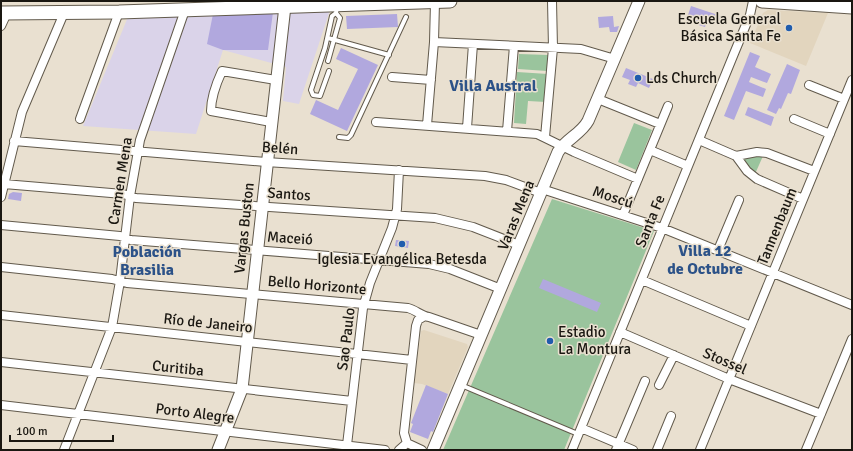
<svg xmlns="http://www.w3.org/2000/svg" width="853" height="451" font-family="Signika,sans-serif">
<style>
.industrial{fill:#dad3e9}
.built{fill:#e2d5be}
.green{fill:#9ac49d}
.building{fill:#b1a8de}
.lines{fill:none;stroke-linecap:round;stroke-linejoin:round}
.lane-casing{stroke:#625a4c;stroke-width:6}
.street-casing{stroke:#625a4c;stroke-width:10}
.secondary-casing{stroke:#625a4c;stroke-width:13}
.primary-casing{stroke:#625a4c;stroke-width:15}
.lane{stroke:#fff;stroke-width:4}
.street{stroke:#fff;stroke-width:8}
.secondary{stroke:#fff;stroke-width:11}
.primary{stroke:#fff;stroke-width:13}
.poi-dot{fill:#205cad;stroke:#e9e0d0;stroke-width:1.5}
.labels{text-anchor:middle;dominant-baseline:central;stroke-width:3;stroke-linejoin:round;paint-order:stroke}
.poi-label{font-size:15px;fill:#1a1711;stroke:#e9e0d0;text-anchor:start}
.street-label{font-size:15px;fill:#1a1711;stroke:#e9e0d0}
.neighbourhood-label{font-size:16px;font-weight:bold;fill:#2c5288;stroke:#e9e0d0}
</style>
<rect width="100%" height="100%" fill="#e9e0d0"/>
<path class="industrial" d="M330 10 299 104 283 101 286 67 223 50 196 134 83 126 128 17Z"/>
<path class="built" d="M768 10 828 13 806 66 750 43 763 13Z
M424 330 467 344 468 347 448 394 422 384 414 383 421 331Z"/>
<path class="green" d="M519 54 548 55 547 71 518 69Z
M517 72 548 74 546 102 528 101 526 124 514 123Z
M634 123 652 130 636 170 618 162Z
M763 156 755 174 744 160 746 157Z
M552 199 654 231 564 450H443Z"/>
<path class="building" d="M691 6 724 17 722 22 708 18 705 27 686 21Z
M273 12 268 50H223L207 44 213 14Z
M397 14 398 27 347 29 346 16Z
M613 16 614 27 619 26 617 32H610L609 27 599 28 598 17Z
M341 48 378 65 347 131 310 114 316 100 338 110 358 69 336 59Z
M750 52 760 56 755 67 771 74 767 83 751 77 749 82 766 89 763 97 746 91 734 120 724 116Z
M787 64 800 70 791 94 788 93 781 109 779 108 776 114 767 110Z
M626 68 653 79 649 88 638 83 636 87 628 84 630 80 622 77Z
M748 107 774 117 771 126 745 115Z
M13 192 22 193 21 201 8 199 9 194Z
M396 240 409 241 408 248 395 246Z
M543 279 601 303 597 312 539 288Z
M426 385 448 394 433 432 431 431 428 439 410 432 413 424 411 423Z"/>
<g class="lines">
<defs>
<path id="lane" d="M328 38 389 55
M328 61 340 18 336 13
M329 71 320 96 313 95 311 90 325 48 332 16 336 13 337 7
M339 137 348 138 351 135 406 17
M461 385 578 434"/>
<path id="street" d="M1 26 7 13
M434 42 581 49 615 59
M392 77 431 80
M809 85 844 99
M598 99 660 124
M80 119 119 12
M794 119 830 134
M271 122 211 111C211 97 216 84 222 71L276 80
M376 122 537 134 574 152 638 179
M427 125 434 42 435 2
M467 128 473 44
M507 131 514 46
M545 137 553 48 552 1
M699 140 736 156 757 152 767 153 814 171
M14 141 266 162 485 176 506 180 541 193
M650 150 688 166
M736 156 747 171 757 179 803 199
M4 184 123 194 136 198 435 218 473 227 519 245
M542 189 662 228 852 305
M1 197 22 112 64 13
M623 215 668 106
M1 225 120 236 131 240 429 264 450 269 501 289
M718 250 739 200
M1 267 112 279 127 283 408 308C416 310 421 316 429 317L481 335
M642 280 751 326
M1 315 412 360
M620 332 729 379 821 414
M1 362 352 401
M659 385 674 355
M1 405 385 450
M581 428 633 450
M347 445 363 308 370 283 392 228 397 209 399 170
M64 450 112 327 120 281 130 196 140 140 185 10
M399 450 407 443
M422 450 407 443 404 433 416 326 418 320 423 317
M572 450 733 56 750 15 753 1
M616 450 645 381
M657 450 671 416
M700 450 852 80
M806 450 852 339"/>
<path id="secondary" d="M218 450 242 389 285 6
M433 450 558 152C566 139 581 134 588 121L639 1"/>
<path id="primary" d="M762 1 852 7
M1 13 119 12 450 1"/>
</defs>
<use href="#lane" class="lane-casing"/>
<use href="#street" class="street-casing"/>
<use href="#secondary" class="secondary-casing"/>
<use href="#primary" class="primary-casing"/>
<use href="#lane" class="lane"/>
<use href="#street" class="street"/>
<use href="#secondary" class="secondary"/>
<use href="#primary" class="primary"/>
</g>
<g class="poi-dot">
<circle cx="789" cy="28" r="4"/>
<circle cx="638" cy="78" r="4"/>
<circle cx="402" cy="244" r="4"/>
<circle cx="550" cy="341" r="4"/>
</g>
<g class="labels">
<g class="poi-label">
<text x="781" y="19" text-anchor="end">Escuela General<tspan x="781" dy="17">Básica Santa Fe</tspan></text>
<text x="646" y="78">Lds Church</text>
<text x="402" y="259" text-anchor="middle">Iglesia Evangélica Betesda</text>
<text x="558" y="332">Estadio<tspan x="558" dy="17">La Montura</tspan></text>
</g>
<g class="street-label">
<text transform="translate(280 148) rotate(4)">Belén</text>
<text transform="translate(120 181) rotate(-81)">Carmen Mena</text>
<text transform="translate(289 194) rotate(4)">Santos</text>
<text transform="translate(613 197) rotate(18)">Moscú</text>
<text transform="translate(516 215) rotate(-68)">Varas Mena</text>
<text transform="translate(650 221) rotate(-68)">Santa Fe</text>
<text transform="translate(777 226) rotate(-68)">Tannenbaum</text>
<text transform="translate(244 228) rotate(-84)">Vargas Buston</text>
<text transform="translate(290 238) rotate(4)">Maceió</text>
<text transform="translate(317 285) rotate(5)">Bello Horizonte</text>
<text transform="translate(208 323) rotate(6)">Río de Janeiro</text>
<text transform="translate(346 339) rotate(-83)">Sao Paulo</text>
<text transform="translate(725 361) rotate(23)">Stossel</text>
<text transform="translate(178 368) rotate(6)">Curitiba</text>
<text transform="translate(195 413) rotate(7)">Porto Alegre</text>
</g>
<g class="neighbourhood-label">
<text x="493" y="86">Villa Austral</text>
<text x="705" y="251">Villa 12<tspan x="705" dy="18">de Octubre</tspan></text>
<text x="147" y="252">Población<tspan x="147" dy="18">Brasilia</tspan></text>
</g>
</g>
<rect width="853" height="451" fill="none" stroke="#1a1711" stroke-width="4"/>
<path d="M10 435v6h103v-6" fill="none" stroke="#1a1711" stroke-width="2"/>
<text x="16" y="435" font-size="12" fill="#1a1711" stroke="#e9e0d0" stroke-width="3" paint-order="stroke">100 m</text>
</svg>
